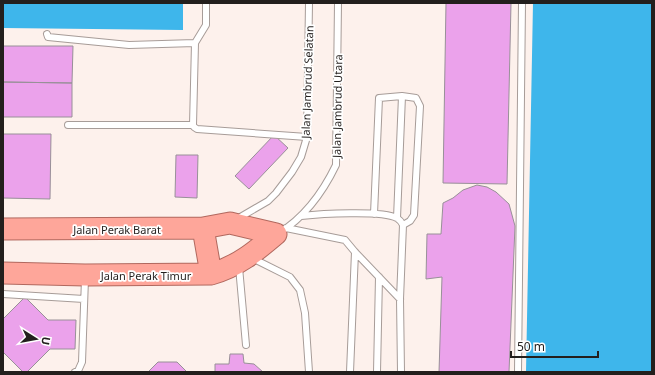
<svg xmlns="http://www.w3.org/2000/svg" width="655" height="375" font-family="'Noto Sans',sans-serif">
<style>
.water{fill:#3eb6eb}
.building{fill:#eba2eb;stroke:#989098}
.lines{fill:none;stroke-linecap:round;stroke-linejoin:round}
.service-casing{stroke:#a79c98;stroke-width:8}
.trunk-casing{stroke:#b1685e;stroke-width:23}
.service{stroke:#fff;stroke-width:6}
.trunk{stroke:#fea69a;stroke-width:21}
.labels{text-anchor:middle;dominant-baseline:central;stroke-width:3.5;stroke-linejoin:round;paint-order:stroke}
.street-label{font-size:11px;fill:#231f1d;stroke:#fff}
</style>
<rect width="100%" height="100%" fill="#fdf1ec"/>
<path class="water" d="M3 3H183V30L3 28Z
M533 3H652V372H526Z"/>
<path class="building" d="M446 3H511L507 184 443 183Z
M3 46H73L72 83 3 82Z
M3 82 72 83V117H3Z
M3 134H51L50 199 3 198Z
M274 135 288 148 249 189 235 176Z
M176 155H198L197 198 175 197Z
M477 185 487 187 496 192 509 204 515 226 509 372H439L442 277 426 279 427 234H441L443 203 453 198 463 190Z
M25 297 48 320H76L75 349H50L27 372H23L3 352V319Z
M230 354H243L244 363 254 364 263 372H215V364H229Z
M158 362H177L187 372H148Z"/>
<g class="lines">
<defs>
<path id="service" d="M206 3V25L195 43 193 125 194 127 197 129 307 137
M47 34 48 37 129 45 195 43
M68 125H193
M374 214 379 98 402 96 416 98 420 106 414 215 410 221 403 225
M301 216C319 214 382 210 397 218 400 220 402 223 403 225L400 299 401 372
M397 218 402 96
M237 219 268 201 276 193 292 172 301 157 307 137 309 3
M286 228 345 240 355 252 400 299
M279 233C305 217 323 192 336 165L338 3
M252 258 290 277 300 290 305 313 309 372
M239 267 246 345
M3 294 84 299
M75 372 78 371 82 362 85 279
M350 372 355 252
M377 372 379 277
M518 372 522 3"/>
<path id="trunk" d="M203 228 211 274
M3 229 203 228 230 223 276 234
M3 273 85 275 211 274C237 267 256 251 276 234"/>
</defs>
<use href="#service" class="service-casing"/>
<use href="#trunk" class="trunk-casing"/>
<use href="#service" class="service"/>
<use href="#trunk" class="trunk"/>
</g>
<g class="labels">
<g class="street-label">
<text transform="translate(307 82) rotate(-88)">Jalan Jambrud Selatan</text>
<text transform="translate(337 106) rotate(-89)">Jalan Jambrud Utara</text>
<text x="117" y="229">Jalan Perak Barat</text>
<text x="146" y="275">Jalan Perak Timur</text>
</g>
</g>
<rect width="655" height="375" fill="none" stroke="#231f1d" stroke-width="8"/>
<g transform="translate(36 339) rotate(101)" stroke="#ffffff" stroke-width="3" paint-order="stroke">
<path d="M0-3L7 15L0 10L-7 15Z" fill="#231f1d"/>
<text y="-6" font-size="11" font-weight="bold" text-anchor="middle" fill="#231f1d">U</text>
</g>
<path d="M511 351v6h87v-6" fill="none" stroke="#231f1d" stroke-width="2"/>
<text x="517" y="351" font-size="12" fill="#231f1d" stroke="#ffffff" stroke-width="3" paint-order="stroke">50 m</text>
</svg>
